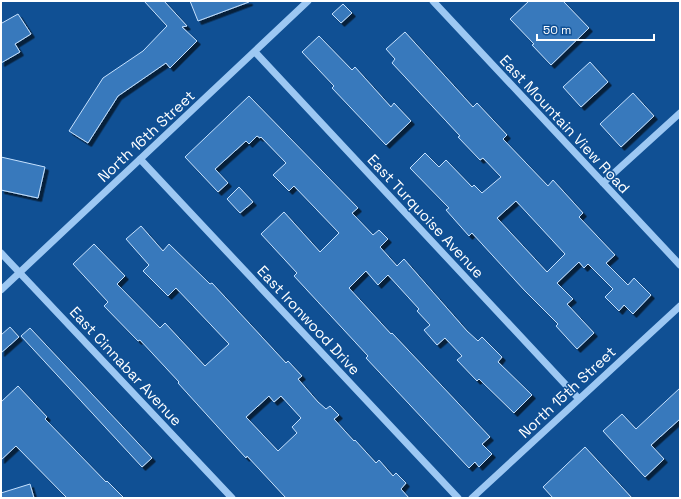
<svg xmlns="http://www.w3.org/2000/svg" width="681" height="499" font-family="'Space Grotesk',sans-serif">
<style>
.building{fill:#3979bc;stroke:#c5e1fe;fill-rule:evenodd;filter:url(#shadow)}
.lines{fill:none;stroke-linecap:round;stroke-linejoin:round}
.minor{stroke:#9dc8f3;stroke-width:7}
.labels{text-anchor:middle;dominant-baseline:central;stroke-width:3;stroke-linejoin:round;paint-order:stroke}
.street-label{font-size:15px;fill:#fff;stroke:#105094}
</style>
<defs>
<filter id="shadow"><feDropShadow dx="3.5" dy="3.5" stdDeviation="0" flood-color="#0009"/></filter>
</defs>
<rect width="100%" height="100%" fill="#105094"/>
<path class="building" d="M144 1H164L187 26 182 27 197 41 170 68 166 63 118 96 88 143 69 131 103 78 143 51 167 26Z
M190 1H249V2L198 21Z
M529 1H563L589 28 551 65 532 45 534 44 510 19Z
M343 4 352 13 341 23 332 14Z
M18 14 31 34 15 44 20 52 1 63V22L2 23Z
M405 32 473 107 477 103 507 135 503 139 548 186 553 180 583 213 579 217 615 255 606 263 628 285 634 278 651 295 633 314 624 305 619 311 605 297 613 289 588 264 584 268 579 262 557 283 573 299 567 304 594 333 577 349 556 326 558 324 525 291 472 233 469 236 446 210 449 208 410 168 425 153 439 167 446 160 472 187 474 185 482 193 501 177 483 158 480 160 458 137 460 136 392 63 395 59 386 49ZM516 201 565 254 547 272 497 218Z
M319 36 352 70 355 67 391 107 394 103 411 121 386 145 332 88 334 86 302 52Z
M590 62 608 82 581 107 563 87Z
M633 93 654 116 621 147 600 124Z
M249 96 358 208 352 213 373 235 379 230 388 239 380 247 397 266 404 259 467 331 478 341 482 337 502 357 498 362 532 395 514 413 479 379 477 381 457 360 462 356 445 338 437 345 424 330 430 325 417 311 419 309 388 275 378 285 366 271 349 288 391 334 392 333 490 437 482 444 492 454 479 467 475 462 469 468 439 436 366 358 368 356 294 276 297 273 261 234 284 212 320 252 339 233 294 186 289 191 273 175 286 163 261 137 260 138 257 136 249 144 246 141 215 169 228 183 218 192 185 157Z
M1 157 45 167 38 198 1 190Z
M239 187 253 202 240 213 227 199Z
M141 226 163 251 169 244 210 284 212 283 286 363 288 361 302 376 298 379 318 402 326 409 330 406 339 415 334 419 354 441 355 440 376 463 379 460 393 476 396 473 406 483 401 489 409 498H286L247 456 246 458 178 383 179 382 140 340 138 341 104 306 108 302 73 264 94 244 125 276 117 284 160 328 165 323 205 366 229 344 176 288 168 296 143 271 149 265 126 239ZM269 396 274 402 281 396 301 418 292 427 297 433 278 451 246 417Z
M10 327 19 337 1 353V335Z
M30 328 152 458 142 467 21 336Z
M18 386 47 417 45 419 106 482 107 481 124 498H67L16 446 1 460V402Z
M680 388V419L651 445 664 459 645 477 603 431 622 414 636 429Z
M585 447 632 498H553L543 487Z
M30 484 34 498H1V493Z"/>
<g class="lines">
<path class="minor" d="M433 1 680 265
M255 52 579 399
M140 159 458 498
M603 183 680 113
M1 253 232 498
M1 290 308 1
M472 498 680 306"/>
</g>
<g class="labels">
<g class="street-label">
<text transform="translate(565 124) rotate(47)">East Mountain View Road</text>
<text transform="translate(146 136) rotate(-43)">North 16th Street</text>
<text transform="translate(426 216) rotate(47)">East Turquoise Avenue</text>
<text transform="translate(309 320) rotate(47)">East Ironwood Drive</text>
<text transform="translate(126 366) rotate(47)">East Cinnabar Avenue</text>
<text transform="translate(567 392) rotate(-43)">North 15th Street</text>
</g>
</g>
<rect width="681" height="499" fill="none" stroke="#ffffff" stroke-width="4"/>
<path d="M537 34v6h117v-6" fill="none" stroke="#ffffff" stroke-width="2"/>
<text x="543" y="34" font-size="12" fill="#ffffff" stroke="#105094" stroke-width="3" paint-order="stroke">50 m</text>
</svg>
